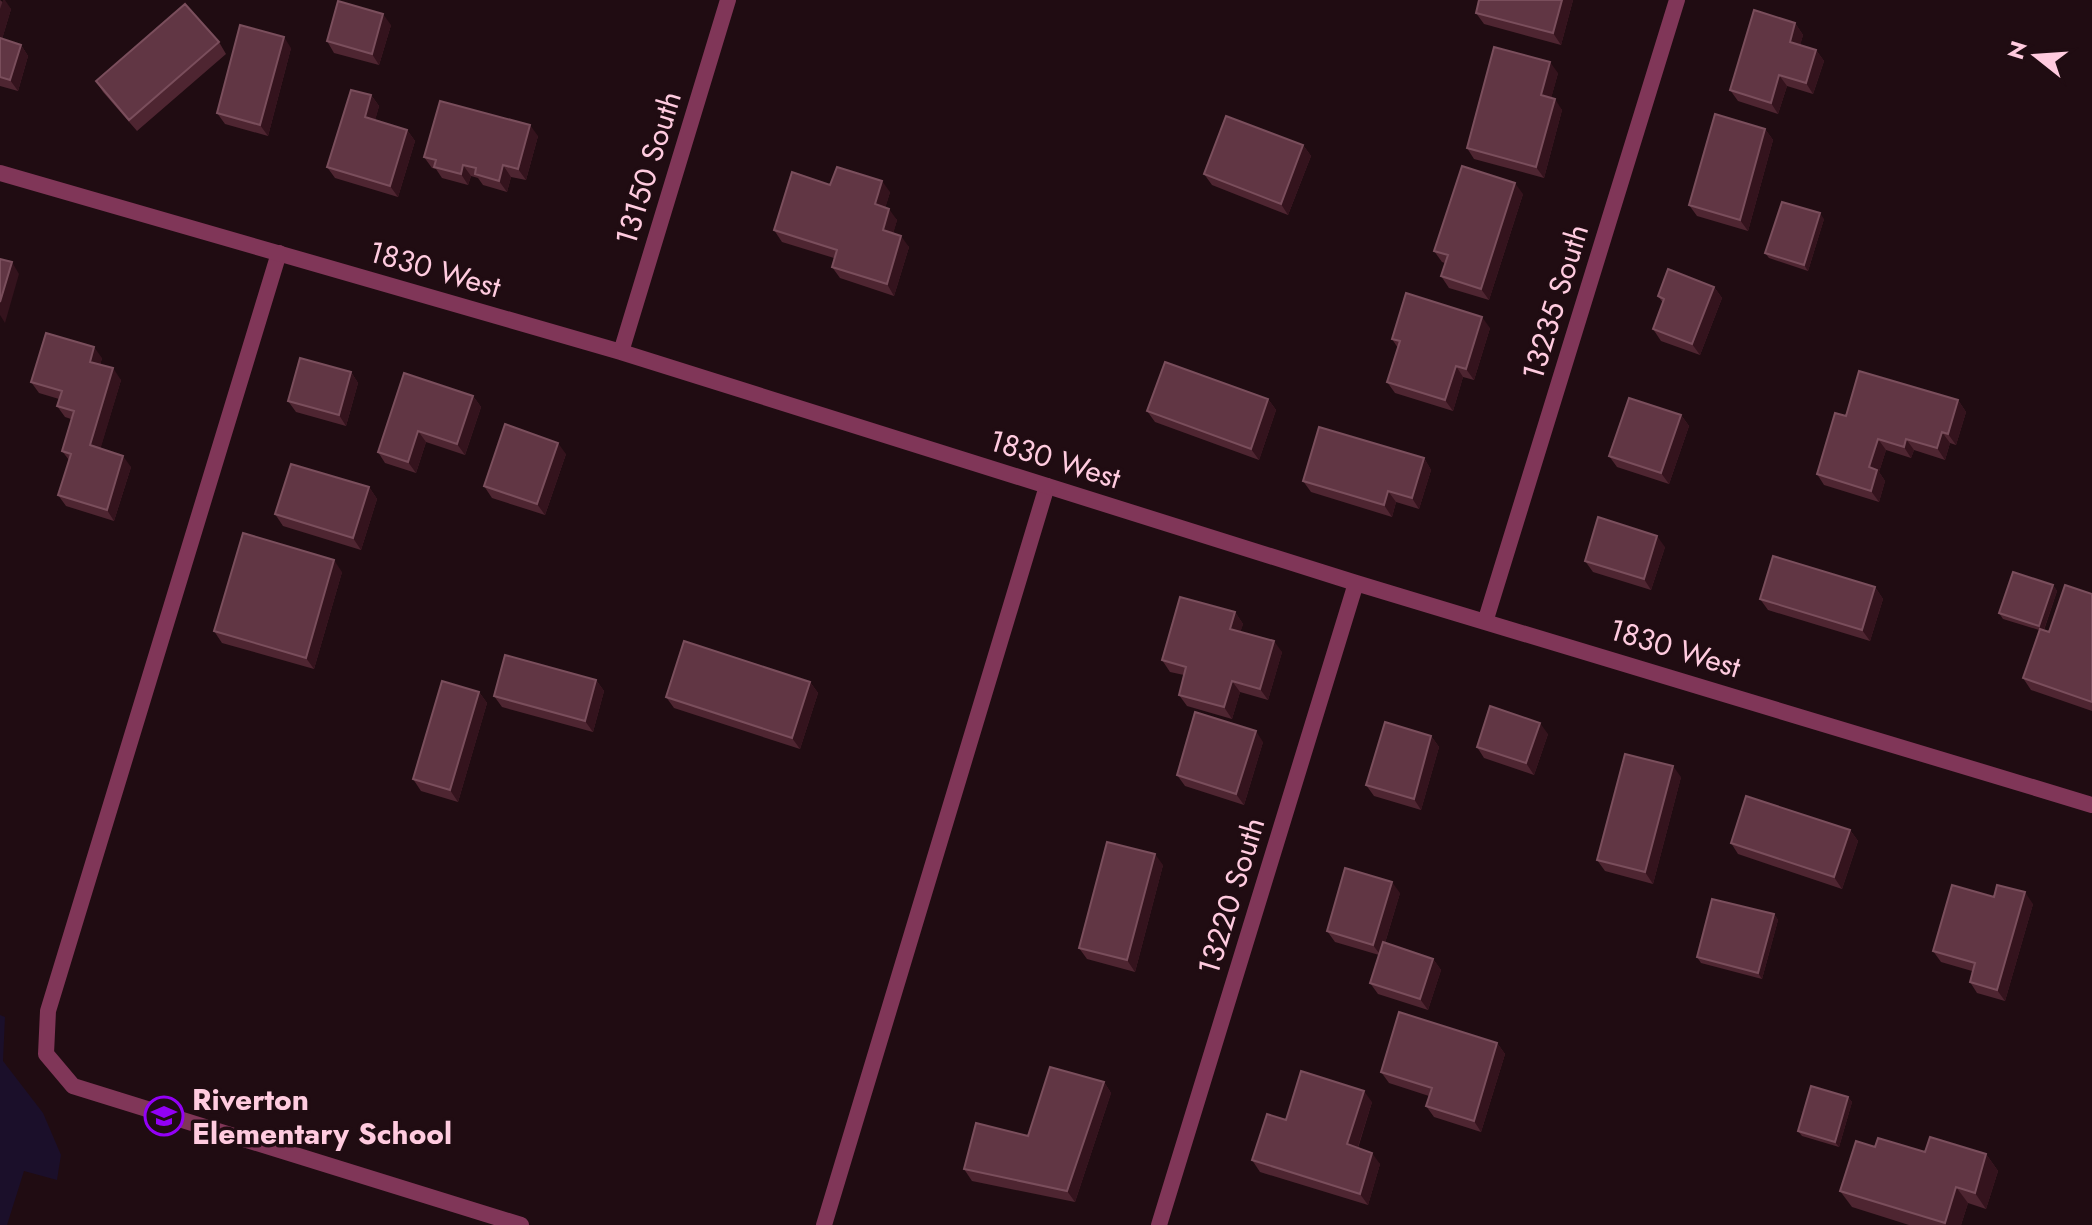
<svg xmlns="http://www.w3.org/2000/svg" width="2092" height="1225" font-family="Jost,sans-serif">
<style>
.green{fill:#1b0f2a}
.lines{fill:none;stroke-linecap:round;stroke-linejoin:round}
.service{stroke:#803658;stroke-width:16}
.minor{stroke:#803658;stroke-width:16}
.wall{fill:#4e2531}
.shaded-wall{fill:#34131d}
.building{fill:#613644;stroke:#7a4e5c;stroke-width:2}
.labels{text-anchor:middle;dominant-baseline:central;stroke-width:7;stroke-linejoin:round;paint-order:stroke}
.street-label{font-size:30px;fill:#ffcbdf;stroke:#200c12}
.poi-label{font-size:30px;font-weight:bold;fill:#ffcbdf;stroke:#200c12;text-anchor:start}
</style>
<rect width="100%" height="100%" fill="#200c12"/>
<path class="green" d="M0 1015 5 1017 3 1061 43 1113 61 1155 57 1180 24 1171 7 1225H0Z"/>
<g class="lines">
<path class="service" d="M279 253 48 1011 46 1054 73 1086 521 1225
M824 1225 1047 486"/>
<path class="minor" d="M0 173 621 352 1356 583 2092 805
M621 352 728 0
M1486 619 1677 0
M1159 1225 1356 583"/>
</g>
<path class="wall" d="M0 0 11 9 2 39 21 45 28 56 18 91 0 86Z
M1479 0H1573L1561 45 1484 24 1476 13Z
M1795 23 1803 35 1800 45 1816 50 1824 61 1813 94 1787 86 1778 114 1738 101 1730 90Z
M391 25 379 65 334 53 327 41Z
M219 42 226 54 137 131 103 92 96 81Z
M291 48 268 136 225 124 217 113Z
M1558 73 1551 98 1562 110 1544 178 1474 159 1467 148Z
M371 95 379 106 375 120 407 130 415 141 398 197 335 178 327 167Z
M1765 129 1773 140 1748 231 1697 216 1689 205Z
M538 136 526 180 511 177 507 192 483 185 478 178 471 176 468 185 442 178 436 169 432 168 424 157Z
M1303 145 1311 156 1288 215 1212 185 1204 174Z
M830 185 890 192 885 208 897 220 893 233 909 247 894 296 840 278 832 267 834 258 782 242 774 230Z
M1523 194 1489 300 1449 288 1441 276 1445 263 1442 262 1434 251Z
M1824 219 1808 271 1769 258 1765 253Z
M1714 287 1722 298 1700 355 1661 341 1653 329 1663 303 1658 296Z
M1490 328 1474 380 1463 377 1453 411 1395 393 1387 382 1398 348 1392 339Z
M102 358 100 365 121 380 100 449 131 467 114 521 66 506 58 495 69 460 62 451 71 419 65 417 57 406 59 399 39 393 31 382Z
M351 372 358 383 346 426 296 412 288 401Z
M473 396 481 407 465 455 426 442 416 473 385 463 378 452Z
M1268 399 1276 410 1259 460 1155 422 1147 411Z
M1958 400 1966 412 1956 445 1950 443 1945 460 1914 450 1911 458 1886 450 1879 472 1885 481 1879 502 1824 485 1817 474 1846 416Z
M1681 415 1689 426 1669 484 1617 467 1609 456Z
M566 454 545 515 492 498 484 486Z
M1424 458 1431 470 1419 509 1396 502 1392 517 1311 492 1303 481Z
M369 487 377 499 361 550 283 526 275 514Z
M1665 547 1651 590 1593 572 1585 561Z
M342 572 314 669 222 643 214 631Z
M2053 585 2057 591 2044 630 2049 632 2092 594V711L2031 690 2023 678 2039 630 2003 619 1999 613Z
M1875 587 1883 599 1870 641 1768 610 1760 599Z
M1235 612 1243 624 1240 632 1282 652 1268 700 1240 692 1232 719 1187 706 1179 695 1184 675 1170 672 1162 660Z
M596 680 604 691 593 732 502 707 494 696Z
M810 682 818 693 800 749 674 708 666 697Z
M479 692 487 703 458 802 421 791 413 779Z
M1548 734 1534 775 1484 758 1477 747Z
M1431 736 1439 747 1421 810 1374 796 1366 785Z
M1263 742 1244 805 1185 786 1177 775Z
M1681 777 1653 884 1605 871 1597 860Z
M1850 830 1858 841 1842 889 1738 854 1731 843Z
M1163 865 1135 972 1087 959 1079 948Z
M1400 893 1385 943 1433 959 1441 970 1428 1010 1378 994 1370 983 1379 955 1335 942 1327 931Z
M1994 897 2033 904 2005 1001 1977 993 1970 982 1972 971 1941 962 1933 951Z
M1774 914 1778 920 1762 979 1701 963 1697 957Z
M1497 1043 1505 1054 1481 1132 1434 1117 1426 1106 1429 1096 1389 1083 1381 1072Z
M1104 1082 1111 1093 1075 1202 972 1181 964 1169 1028 1136Z
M1848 1097 1852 1102 1839 1147 1802 1136 1798 1131Z
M1372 1102 1358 1148 1380 1164 1368 1205 1260 1172 1252 1160 1286 1120Z
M1875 1147 1925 1152 1986 1154 1998 1171 1986 1209 1968 1203 1961 1225H1909L1852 1207 1840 1191Z"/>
<path class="shaded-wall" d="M3 0H5L11 9 0 46V9Z
M1562 0H1573L1561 45 1553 33Z
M383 14 391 25 379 65 372 54Z
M1795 23 1803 35 1798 53 1790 42Z
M284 37 291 48 268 136 260 125Z
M21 45 28 56 18 91 10 80Z
M1816 50 1824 61 1813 94 1806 83Z
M1550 62 1558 73 1549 106 1541 95Z
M1779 75 1787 86 1778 114 1771 103Z
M371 95 379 106 373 128 365 117Z
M1555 99 1562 110 1544 178 1536 167Z
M530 125 538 136 526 180 518 169Z
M1765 129 1773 140 1748 231 1740 220Z
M407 130 415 141 398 197 390 186Z
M1303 145 1311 156 1288 215 1281 204Z
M463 165 471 176 468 185 461 174Z
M503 165 511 177 507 192 499 181Z
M882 181 890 192 883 216 875 204Z
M1515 183 1523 194 1489 300 1481 289Z
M889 209 897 220 891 242 883 230Z
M1820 213 1824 219 1808 271 1804 265Z
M901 236 909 247 894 296 887 284Z
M12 262 19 274 5 323 0 315V302Z
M1714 287 1722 298 1700 355 1692 344Z
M1482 317 1490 328 1474 380 1466 369Z
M94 347 102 358 98 373 90 362Z
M1456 366 1463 377 1453 411 1445 400Z
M113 368 121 380 98 457 90 445Z
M351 372 358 383 346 426 339 415Z
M473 396 481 407 465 455 457 444Z
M1268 399 1276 410 1259 460 1251 449Z
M1958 400 1966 412 1956 445 1948 434Z
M1681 415 1689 426 1669 484 1661 473Z
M418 431 426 442 416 473 408 462Z
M1942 432 1950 443 1945 460 1937 448Z
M1878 439 1886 450 1879 472 1885 481 1879 502 1871 491 1869 467Z
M1906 439 1914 450 1911 458 1904 447Z
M558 443 566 454 545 515 537 504Z
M123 456 131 467 114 521 107 510Z
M1424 458 1431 470 1419 509 1412 498Z
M369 487 377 499 361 550 353 538Z
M1388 491 1396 502 1392 517 1384 505Z
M1657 536 1665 547 1651 590 1644 579Z
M334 560 342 572 314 669 306 658Z
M2053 585 2057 591 2043 632 2039 626Z
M1875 587 1883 599 1870 641 1862 630Z
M1235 612 1243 624 1238 641 1230 629Z
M1274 641 1282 652 1268 700 1260 689Z
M596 680 604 691 593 732 585 721Z
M1232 681 1240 692 1232 719 1224 707Z
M810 682 818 693 800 749 792 738Z
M479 692 487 703 458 802 450 790Z
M1540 723 1548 734 1534 775 1526 763Z
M1256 731 1263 742 1244 805 1236 794Z
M1431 736 1439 747 1421 810 1414 799Z
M1673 766 1681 777 1653 884 1645 872Z
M1850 830 1858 841 1842 889 1834 877Z
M1155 854 1163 865 1135 972 1127 960Z
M1392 882 1400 893 1381 956 1373 945Z
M2025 892 2033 904 2005 1001 1997 990Z
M1774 914 1778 920 1762 979 1758 973Z
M1433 959 1441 970 1428 1010 1420 999Z
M1497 1043 1505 1054 1481 1132 1474 1121Z
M1104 1082 1111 1093 1075 1202 1067 1191Z
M1364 1091 1372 1102 1355 1156 1347 1144Z
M1848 1097 1852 1102 1839 1147 1835 1142Z
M1372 1153 1380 1164 1368 1205 1360 1194Z
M1986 1154 1998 1171 1986 1209 1975 1193Z
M1956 1187 1968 1203 1961 1225H1946L1945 1223Z"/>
<path class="building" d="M1479 0H1562L1553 33 1476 13Z
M338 1 383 14 372 54 327 41Z
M185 4 219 42 129 120 96 81Z
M1754 10 1795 23 1790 42 1816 50 1806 83 1779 75 1771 103 1730 90Z
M240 25 284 37 260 125 217 113Z
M0 38 21 45 10 80 0 77Z
M1494 47 1550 62 1541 95 1555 99 1536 167 1467 148Z
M351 90 371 95 365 117 407 130 390 186 327 167Z
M440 101 530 125 518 169 503 165 499 181 475 174 476 168 463 165 461 174 434 167 436 160 424 157Z
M1715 114 1765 129 1740 220 1689 205Z
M1226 116 1303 145 1281 204 1204 174Z
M1462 166 1515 183 1481 289 1441 276 1448 255 1434 251Z
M837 167 882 181 875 204 889 209 883 230 901 236 887 284 832 267 837 250 774 230 792 172 830 185Z
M1782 202 1820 213 1804 265 1765 253Z
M0 259 12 262 0 302Z
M1668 269 1714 287 1692 344 1653 329 1664 299 1658 296Z
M1406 293 1482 317 1466 369 1456 366 1445 400 1387 382 1400 341 1392 339Z
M46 333 94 347 90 362 113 368 90 445 123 456 107 510 58 495 71 454 62 451 74 411 57 406 62 391 31 382Z
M300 358 351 372 339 415 288 401Z
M1165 362 1268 399 1251 449 1147 411Z
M1859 371 1958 400 1948 434 1942 432 1937 448 1906 439 1904 447 1878 439 1869 467 1877 470 1871 491 1817 474 1835 413 1846 416Z
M404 373 473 396 457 444 418 431 408 462 378 452Z
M1629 398 1681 415 1661 473 1609 456Z
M505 424 558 443 537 504 484 486Z
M1319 427 1424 458 1412 498 1388 491 1384 505 1303 481Z
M291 464 369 487 353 538 275 514Z
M1598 517 1657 536 1644 579 1585 561Z
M243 533 334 560 306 658 214 631Z
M1773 556 1875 587 1862 630 1760 599Z
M2013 572 2053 585 2039 626 1999 613Z
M2065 585 2092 594V702L2023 678 2040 629 2049 632Z
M1180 597 1235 612 1230 629 1274 641 1260 689 1232 681 1224 707 1179 695 1186 667 1162 660Z
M684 641 810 682 792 738 666 697Z
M505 655 596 680 585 721 494 696Z
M442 681 479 692 450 790 413 779Z
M1490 706 1540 723 1526 763 1477 747Z
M1195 712 1256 731 1236 794 1177 775Z
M1385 722 1431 736 1414 799 1366 785Z
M1625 754 1673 766 1645 872 1597 860Z
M1746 796 1850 830 1834 877 1731 843Z
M1107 842 1155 854 1127 960 1079 948Z
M1345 868 1392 882 1373 945 1327 931Z
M1952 885 1994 897 1997 885 2025 892 1997 990 1970 982 1975 963 1933 951Z
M1712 899 1774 914 1758 973 1697 957Z
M1383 942 1433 959 1420 999 1370 983Z
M1399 1012 1497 1043 1474 1121 1426 1106 1432 1088 1381 1072Z
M1050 1067 1104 1082 1067 1191 964 1169 976 1123 1028 1136Z
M1301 1071 1364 1091 1347 1144 1372 1153 1360 1194 1252 1160 1267 1114 1286 1120Z
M1811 1086 1848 1097 1835 1142 1798 1131Z
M1930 1137 1986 1154 1975 1193 1956 1187 1945 1223 1840 1191 1856 1141 1875 1147 1878 1138 1925 1152Z"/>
<defs>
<symbol id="school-ring" viewBox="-11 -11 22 22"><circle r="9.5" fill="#200c12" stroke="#9300f6" stroke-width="1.5"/><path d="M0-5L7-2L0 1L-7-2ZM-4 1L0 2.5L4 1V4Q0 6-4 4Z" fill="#9300f6"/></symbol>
</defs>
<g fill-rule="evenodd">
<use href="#school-ring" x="142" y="1094" width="44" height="44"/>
</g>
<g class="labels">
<g class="street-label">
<text transform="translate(648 168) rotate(-73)">13150 South</text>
<text transform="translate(435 269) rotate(16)">1830 West</text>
<text transform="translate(1555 302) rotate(-73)">13235 South</text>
<text transform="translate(1055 459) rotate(17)">1830 West</text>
<text transform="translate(1675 648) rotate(17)">1830 West</text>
<text transform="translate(1231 896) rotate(-73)">13220 South</text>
</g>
<g class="poi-label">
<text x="192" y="1099">Riverton<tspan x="192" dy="34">Elementary School</tspan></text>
</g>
</g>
<g transform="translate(2036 56) rotate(287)" stroke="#200c12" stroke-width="6" paint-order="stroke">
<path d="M0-6L14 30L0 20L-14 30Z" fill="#ffcbdf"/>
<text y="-12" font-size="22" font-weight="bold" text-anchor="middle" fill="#ffcbdf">N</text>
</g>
</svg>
